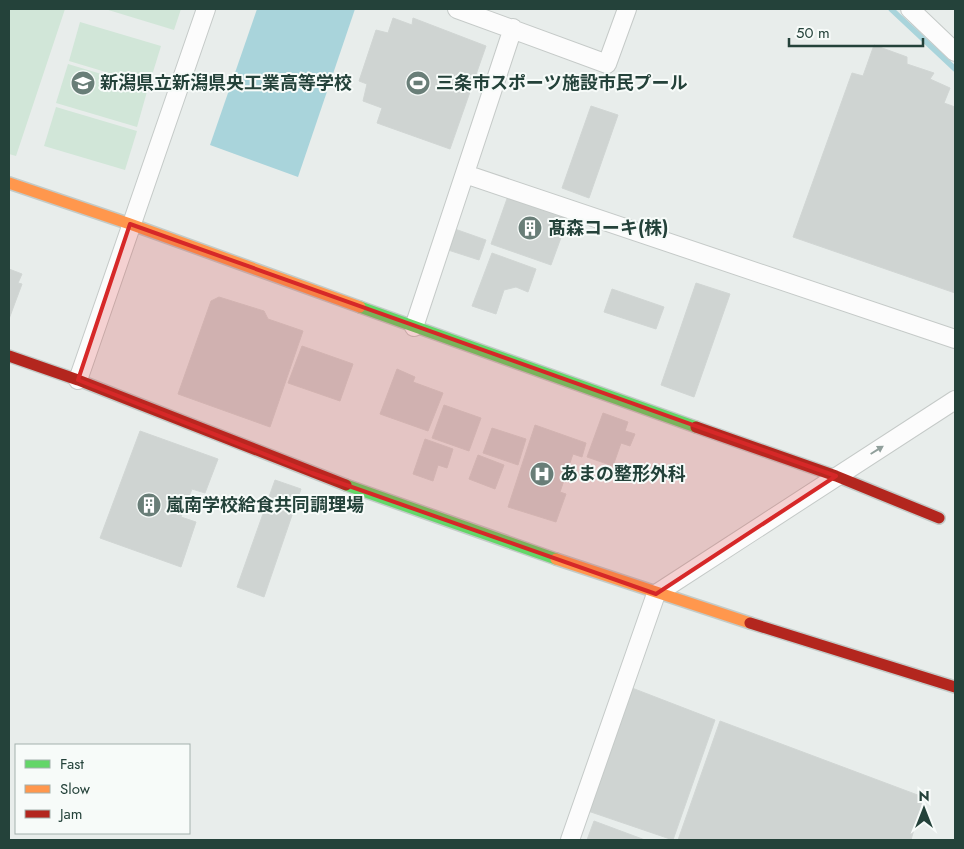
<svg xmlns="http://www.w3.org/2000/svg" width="964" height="849" font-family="Jost,'Noto Sans JP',sans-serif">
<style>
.green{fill:#d1e6d8}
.water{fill:#a9d4db}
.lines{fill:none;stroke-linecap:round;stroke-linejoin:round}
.stream{stroke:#a9d4db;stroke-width:5.5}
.building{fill:#cfd4d2;stroke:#d1d6d4}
.street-casing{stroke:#c5cac8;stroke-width:20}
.fast-casing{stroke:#c3cbc8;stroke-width:14}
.slow-casing{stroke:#c3cbc8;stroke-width:14}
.jam-casing{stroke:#c3cbc8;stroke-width:14}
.street{stroke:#fcfcfc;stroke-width:18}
.fast{stroke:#63d668;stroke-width:11}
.slow{stroke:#ff974d;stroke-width:11}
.jam{stroke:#b3261e;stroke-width:11}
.oneway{fill:#909f9b}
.marked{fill:#d62828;fill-opacity:0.2;stroke:#d62828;stroke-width:4;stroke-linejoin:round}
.labels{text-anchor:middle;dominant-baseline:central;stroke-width:4;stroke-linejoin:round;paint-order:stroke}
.poi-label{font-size:18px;font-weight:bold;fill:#24423a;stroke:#f7fbf9;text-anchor:start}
</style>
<rect width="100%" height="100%" fill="#e8edeb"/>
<path class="green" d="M9 9H65L16 156 9 154Z
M105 9H181L174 30Z
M80 22 161 46 149 85 69 61Z
M68 64 148 88 137 127 56 103Z
M56 107 137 131 125 170 44 146Z"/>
<path class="water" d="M257 9H355L298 177 210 145Z"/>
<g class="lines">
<path class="stream" d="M891 9 955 69"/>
</g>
<path class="building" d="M393 18 412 25 413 18 486 46 450 149 377 123 382 108 363 101 367 84 359 81 376 30 388 33Z
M874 45 907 57V64L934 73 930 79 950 88 944 103 955 107V293L793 237 852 73 863 76Z
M591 106 618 115 589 198 562 188Z
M509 193 570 213 551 265 491 244Z
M452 228 486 240 479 260 445 249Z
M492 253 536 269 528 292 516 287 504 290 496 314 472 306Z
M9 269 22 274 18 283 22 284 9 319Z
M696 283 730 294 694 397 661 385Z
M612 289 664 307 656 329 604 312Z
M219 297 264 311 268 319 303 331 270 427 178 394 211 301Z
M302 346 353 364 340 401 288 383Z
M397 369 415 377 413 382 443 393 428 431 380 414Z
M444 405 481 418 469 451 432 438Z
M603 413 628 422 625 431 635 434 630 446 621 443 613 466 587 457Z
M535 425 586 443 582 457 573 454 560 492 566 494 556 522 508 507Z
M492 428 526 439 518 465 483 453Z
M140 431 218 459 205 493 192 489 181 517 196 522 181 567 100 538Z
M425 439 453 449 447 468 438 465 433 481 413 474Z
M478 455 504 465 495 489 469 479Z
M275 480 301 489 264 597 237 587Z
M632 688 715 720 673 840 588 811Z
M720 721 923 797 911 840H678Z
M594 821 645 840H587Z"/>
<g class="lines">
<defs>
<path id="street" d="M457 9 607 64 627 9
M910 9 955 52
M465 174 955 339
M414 327 513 28
M78 380 206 9
M570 840 656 594 955 400"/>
<path id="fast" d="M360 307 696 427
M346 485 556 559"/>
<path id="slow" d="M9 183 130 224 360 307
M556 559 750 623"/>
<path id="jam" d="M9 356 78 380 346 485
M696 427 836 476 939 518
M750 623 955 687"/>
</defs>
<use href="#street" class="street-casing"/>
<use href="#fast" class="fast-casing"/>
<use href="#slow" class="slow-casing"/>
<use href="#jam" class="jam-casing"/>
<use href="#street" class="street"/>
<use href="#fast" class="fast"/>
<use href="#slow" class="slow"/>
<use href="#jam" class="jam"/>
</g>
<defs><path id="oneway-solid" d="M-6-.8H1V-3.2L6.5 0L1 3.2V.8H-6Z" transform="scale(1.25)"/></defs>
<use class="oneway" href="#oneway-solid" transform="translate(877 450) rotate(-32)"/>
<path class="marked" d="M130 224 836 476 656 594 312 473 78 380Z"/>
<defs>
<symbol id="school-disc" viewBox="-11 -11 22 22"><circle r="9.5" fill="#697e78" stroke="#f7fbf9"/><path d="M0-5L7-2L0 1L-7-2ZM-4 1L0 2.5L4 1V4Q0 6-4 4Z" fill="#fff"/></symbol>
<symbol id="stadium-disc" viewBox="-11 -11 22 22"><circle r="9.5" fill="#697e78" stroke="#f7fbf9"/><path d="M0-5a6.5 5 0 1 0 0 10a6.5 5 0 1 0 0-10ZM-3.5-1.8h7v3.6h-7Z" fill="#fff"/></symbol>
<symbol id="building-disc" viewBox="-11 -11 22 22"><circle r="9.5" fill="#697e78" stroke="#f7fbf9"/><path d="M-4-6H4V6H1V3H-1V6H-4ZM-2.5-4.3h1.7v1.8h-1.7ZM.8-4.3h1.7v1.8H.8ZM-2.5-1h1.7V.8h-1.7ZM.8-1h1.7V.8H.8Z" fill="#fff"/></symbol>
<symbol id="hospital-disc" viewBox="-11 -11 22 22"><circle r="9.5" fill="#697e78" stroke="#f7fbf9"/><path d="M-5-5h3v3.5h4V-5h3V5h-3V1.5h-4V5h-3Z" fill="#fff"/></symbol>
</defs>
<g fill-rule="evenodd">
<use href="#school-disc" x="69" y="69" width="28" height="28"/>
<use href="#stadium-disc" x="404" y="69" width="28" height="28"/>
<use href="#building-disc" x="516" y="214" width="28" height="28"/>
<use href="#hospital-disc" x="528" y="460" width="28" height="28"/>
<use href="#building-disc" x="135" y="491" width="28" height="28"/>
</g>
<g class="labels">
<g class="poi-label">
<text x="100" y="83">新潟県立新潟県央工業高等学校</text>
<text x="436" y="83">三条市スポーツ施設市民プール</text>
<text x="548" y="228">髙森コーキ(株)</text>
<text x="560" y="474">あまの整形外科</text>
<text x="166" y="505">嵐南学校給食共同調理場</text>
</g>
</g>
<rect width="964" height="849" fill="none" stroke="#24423a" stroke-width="20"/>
<rect x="15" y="744" width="175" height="90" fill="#f7fbf9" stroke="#a3b1ad"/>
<rect x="25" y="760" width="25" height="8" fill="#63d668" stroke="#a3b1ad"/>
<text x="60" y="769" font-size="15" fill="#24423a">Fast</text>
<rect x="25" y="785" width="25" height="8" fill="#ff974d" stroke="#a3b1ad"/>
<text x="60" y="794" font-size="15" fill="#24423a">Slow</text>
<rect x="25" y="810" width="25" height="8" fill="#b3261e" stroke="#a3b1ad"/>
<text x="60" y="819" font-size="15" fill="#24423a">Jam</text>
<g transform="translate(924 809)" stroke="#f7fbf9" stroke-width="4" paint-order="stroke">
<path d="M0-4L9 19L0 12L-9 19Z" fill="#24423a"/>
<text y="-8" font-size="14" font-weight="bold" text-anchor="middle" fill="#24423a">N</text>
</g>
<path d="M789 38v8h134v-8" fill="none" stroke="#24423a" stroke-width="2.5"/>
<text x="796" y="38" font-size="15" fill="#24423a" stroke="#f7fbf9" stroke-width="4" paint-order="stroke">50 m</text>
</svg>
